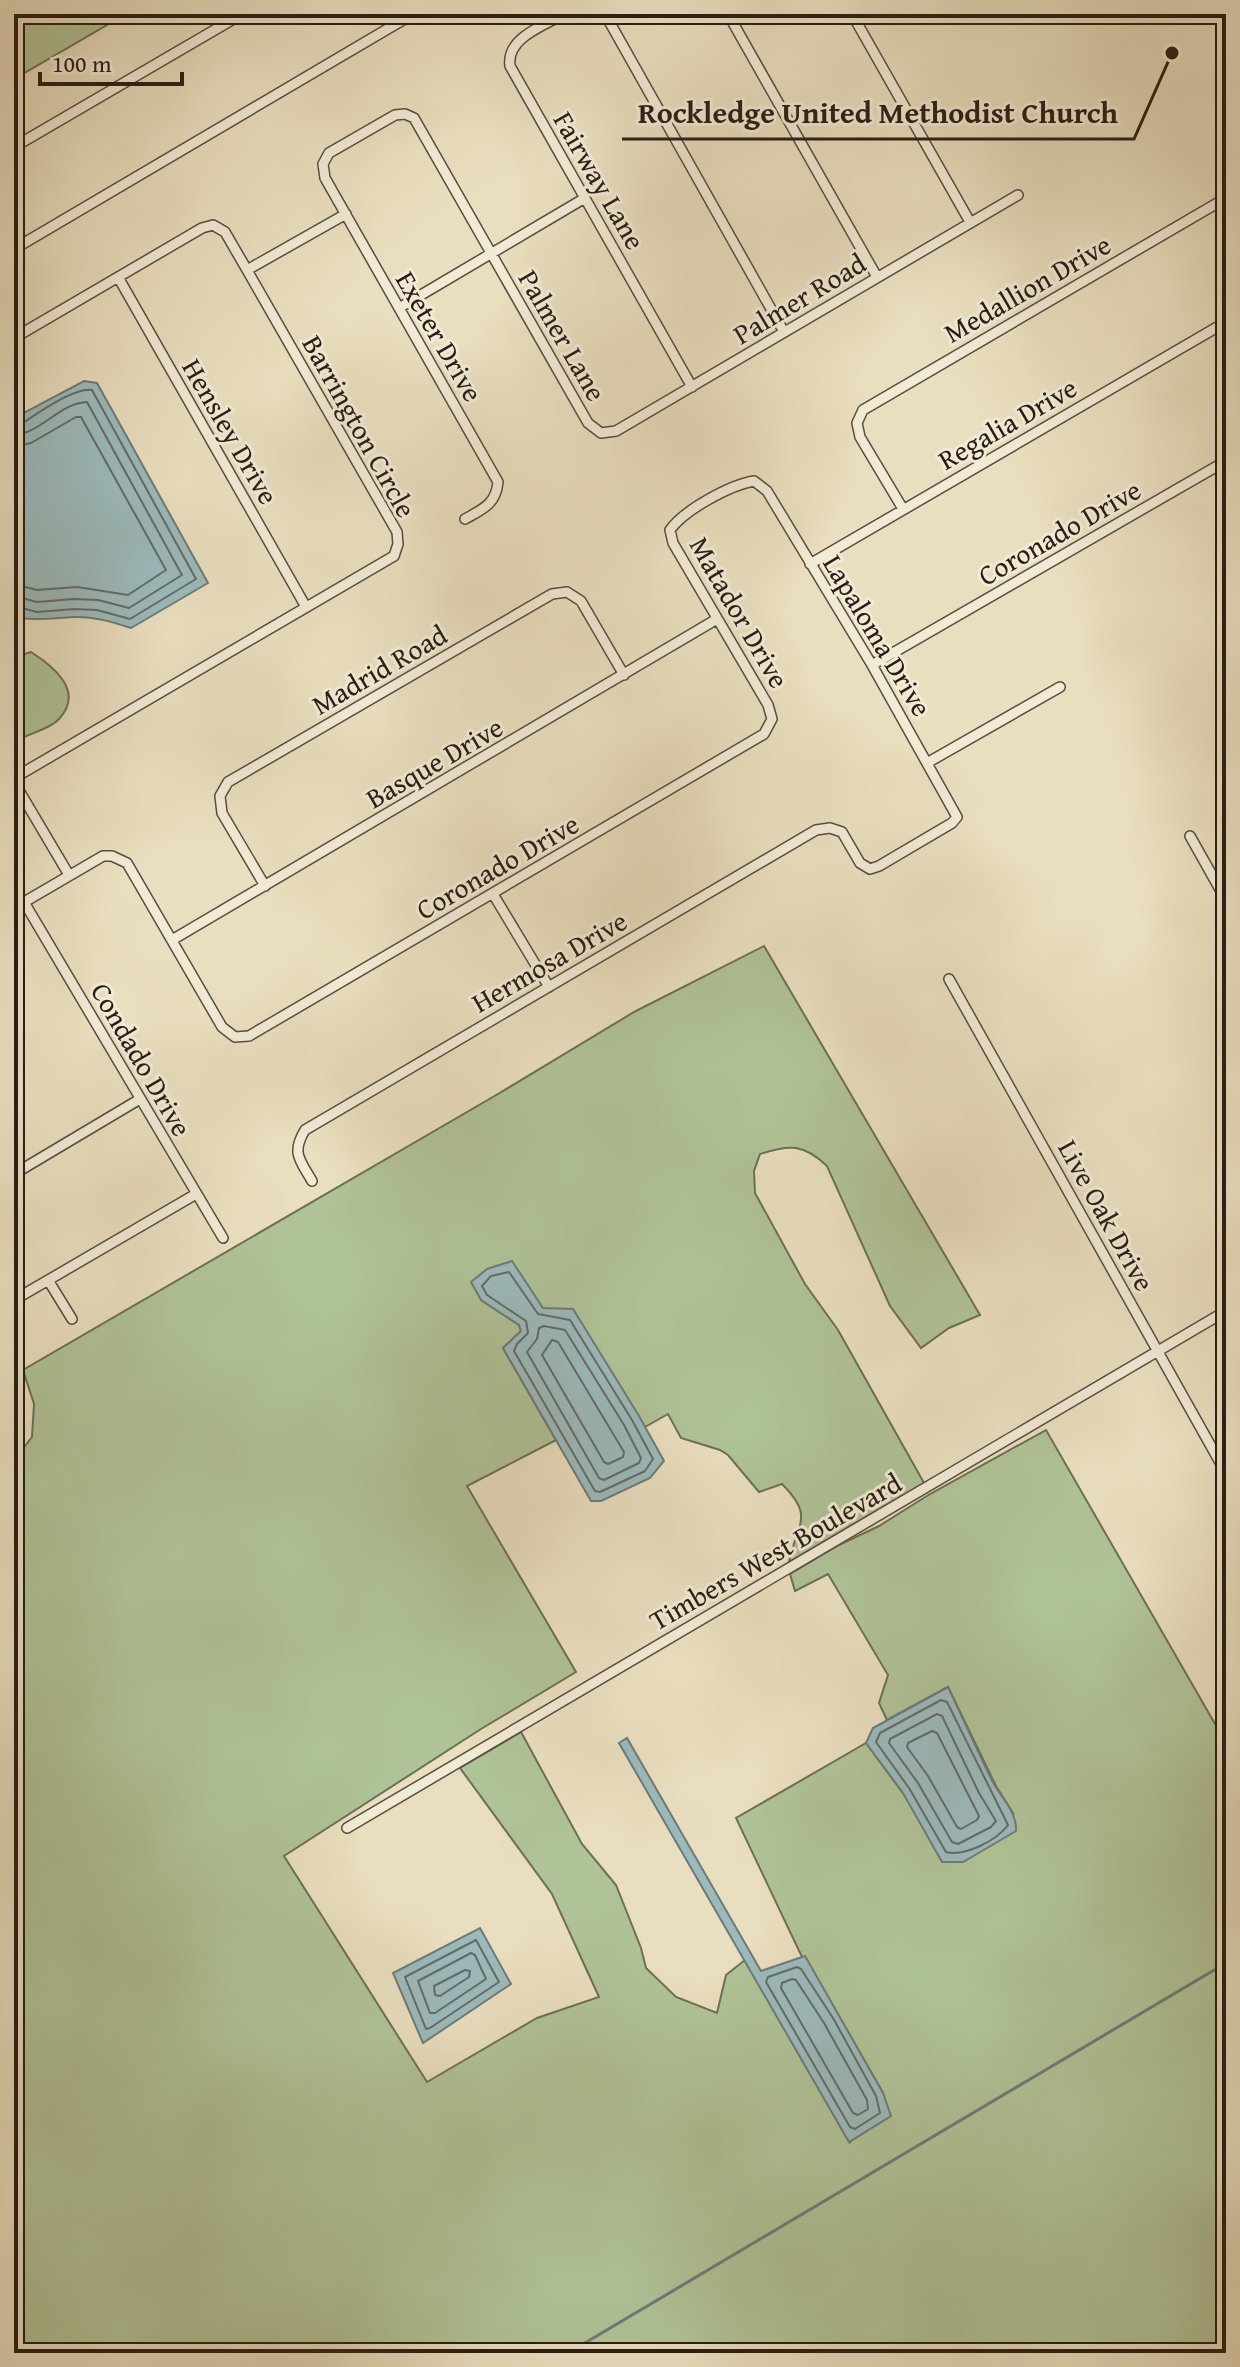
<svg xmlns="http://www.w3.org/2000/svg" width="1240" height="2367" font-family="'Gentium Book Plus',serif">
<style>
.green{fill:#b0c297;stroke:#6c7056;stroke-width:2}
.water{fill:#9cbabc;stroke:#6e7b79;stroke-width:2}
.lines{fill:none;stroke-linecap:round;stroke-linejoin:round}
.shore{stroke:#626c68;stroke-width:2}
.stream{stroke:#6e7b79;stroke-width:3}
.street-casing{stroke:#584d40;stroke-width:12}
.street{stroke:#f1ead5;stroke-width:9}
.labels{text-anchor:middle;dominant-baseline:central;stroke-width:6;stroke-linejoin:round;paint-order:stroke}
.street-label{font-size:28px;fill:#281d15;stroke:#f1ead5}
.leader{fill:none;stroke:#281d15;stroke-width:3}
.callout-dot{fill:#281d15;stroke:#f1ead5;stroke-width:3}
.callout-label{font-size:30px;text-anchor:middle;font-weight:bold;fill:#281d15;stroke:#f1ead5;stroke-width:6;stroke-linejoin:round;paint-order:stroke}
</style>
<rect width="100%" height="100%" fill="#e9debf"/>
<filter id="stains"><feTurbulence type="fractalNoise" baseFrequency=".0025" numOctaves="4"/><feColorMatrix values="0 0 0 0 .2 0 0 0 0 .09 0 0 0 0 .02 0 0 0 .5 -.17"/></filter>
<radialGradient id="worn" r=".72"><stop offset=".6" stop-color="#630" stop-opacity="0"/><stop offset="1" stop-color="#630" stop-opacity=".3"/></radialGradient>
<path class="green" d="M14 14H126L14 79Z
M31 652C53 666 85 691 59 719 51 728 35 732 24 737L14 728V657Z
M764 946 980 1315 949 1328 921 1348 890 1306 827 1166C804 1144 790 1144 760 1154L754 1171 755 1193 805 1284 838 1330 924 1483 789 1562C797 1523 815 1517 782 1484L759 1492 728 1455 720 1450 681 1438 668 1414 645 1427 573 1310H556L481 1300 519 1325 521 1331 503 1348 556 1440 467 1486 576 1672 481 1729 284 1856 427 2082 537 2018 599 1997 552 1894 460 1768 521 1732 582 1844 616 1885 641 1948 646 1968 676 1997 717 2013 726 1975 745 1960 850 2142 883 2093 805 1957H802L736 1818 866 1743 903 1793 1013 1813 996 1786 948 1687 887 1720 879 1703 888 1675 828 1574 795 1591 790 1574 839 1545 879 1526 930 1494 1046 1430 1226 1743V2353H14V1460L32 1437 34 1404 23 1370 498 1094 634 1012Z"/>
<path class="water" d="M84 381 97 383 208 583 131 628C112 622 93 616 73 617 55 618 39 621 20 618L14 610V418Z
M512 1261 543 1308 573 1309 639 1416 664 1461 650 1478 601 1501H591L503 1348 521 1331 519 1325 481 1300 471 1282 487 1269Z
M948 1687C964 1720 978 1754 995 1786 1004 1800 1017 1814 1016 1831L963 1862H942L903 1793 866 1743 873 1728Z
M627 1738 761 1971 805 1956 883 2093 891 2116 849 2142 619 1743Z
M480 1928 511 1984 423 2043 393 1973Z"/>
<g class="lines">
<path class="shore" d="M14 425 21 424C37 414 74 387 92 390L196 579 130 619 97 610 74 609 37 612 14 606
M14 435C41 433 60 403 87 402L182 575 129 608 98 600 74 599 37 602 14 596
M14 447 31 443 76 417H81L166 570 128 595 77 587 37 590 14 584
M509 1272 538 1314 570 1320 632 1420 653 1459 645 1471 600 1492 595 1491 514 1351 517 1344 528 1333 526 1321 487 1295 482 1286 491 1276Z
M544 1326 565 1330 624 1425 641 1458 639 1463 604 1480 599 1478 527 1352 537 1339 539 1328Z
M552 1340 558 1342 624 1452 623 1457 608 1464 604 1462 542 1355Z
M941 1700 947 1702 1008 1825C997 1840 965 1857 946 1852L909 1788 876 1742 880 1733Z
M937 1714 942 1716 979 1793 996 1821 991 1827 958 1844 952 1842 918 1783 889 1743 890 1739Z
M932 1731 937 1733 979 1816 977 1820 961 1829 957 1827 928 1776 907 1747 908 1743Z
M476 1940 499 1982 430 2028 426 2029 405 1977Z
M471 1953 475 1955 486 1979 435 2013H430L418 1981Z
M797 1967 801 1969 833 2018 876 2096 880 2113 855 2129 850 2127 766 1982 768 1977Z
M465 1970 470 1971 469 1977 440 1996 435 1995 434 1986Z
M792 1979 796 1980 824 2023 867 2100 868 2109 858 2115 853 2113 781 1988 782 1983Z"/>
<path class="stream" d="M568 2353 1226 1963"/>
<defs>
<path id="street" d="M564 14C543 26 506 38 510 66L692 387
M605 14 784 332
M728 14 877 277
M852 14 970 222
M14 147 242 14
M14 249 413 14
M247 270 346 214
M118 277 306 607
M399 308 585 198
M14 338 202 228 213 225 225 232 247 270 397 532 398 544 394 556 14 778
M903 509 860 437 857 423 863 410 1226 198
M465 519C483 509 496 504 498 482L325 178 323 164 329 153 395 115 405 114 414 118 588 423 601 433 616 431 1018 195
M810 564 1226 322
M872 665 1226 461
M927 763 1060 687
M14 782 69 875
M1190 836 1226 900
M265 886 222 813 220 796 228 782 552 594 567 592 581 601 624 675
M493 894 549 987
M24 902 223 1238
M14 908 103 856H112L127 863 222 1027 235 1037 249 1036 764 734 772 719 768 705 673 543 670 530C684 510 730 485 754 481L767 491 872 665 957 817 952 823 879 866 870 869 860 863 842 832 830 828 816 830 305 1130C291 1153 300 1160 312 1181
M172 940 717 619
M949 979 1226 1473
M14 1174 140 1099
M48 1280 72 1319
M14 1300 196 1194
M347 1828 1226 1311"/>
</defs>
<use href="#street" class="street-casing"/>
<use href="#street" class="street"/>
</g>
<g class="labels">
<g class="street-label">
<text transform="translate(600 180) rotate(60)">Fairway Lane</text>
<text transform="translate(1027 288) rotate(-30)">Medallion Drive</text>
<text transform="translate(799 298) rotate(-31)">Palmer Road</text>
<text transform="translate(563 335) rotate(60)">Palmer Lane</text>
<text transform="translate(440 336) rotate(60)">Exeter Drive</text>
<text transform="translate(1007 423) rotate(-30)">Regalia Drive</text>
<text transform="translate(360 426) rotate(61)">Barrington Circle</text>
<text transform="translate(231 431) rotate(60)">Hensley Drive</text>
<text transform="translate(1059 532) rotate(-30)">Coronado Drive</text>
<text transform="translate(740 612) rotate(60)">Matador Drive</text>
<text transform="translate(878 635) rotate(59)">Lapaloma Drive</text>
<text transform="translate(379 669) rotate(-30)">Madrid Road</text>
<text transform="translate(434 762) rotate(-30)">Basque Drive</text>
<text transform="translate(497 866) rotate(-30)">Coronado Drive</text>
<text transform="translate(549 961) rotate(-30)">Hermosa Drive</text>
<text transform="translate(142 1059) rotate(60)">Condado Drive</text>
<text transform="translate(1107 1215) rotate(61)">Live Oak Drive</text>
<text transform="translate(775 1551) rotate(-30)">Timbers West Boulevard</text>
</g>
</g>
<path class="leader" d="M1172 53L1134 139H622"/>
<circle class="callout-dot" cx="1172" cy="53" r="8"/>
<g class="callout-label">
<text x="878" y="123">Rockledge United Methodist Church</text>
</g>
<rect width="1240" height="2367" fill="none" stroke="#e9debf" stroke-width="48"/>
<rect x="16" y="16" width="1208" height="2335" fill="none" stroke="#281d15" stroke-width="4"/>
<rect x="24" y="24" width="1192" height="2319" fill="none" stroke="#281d15" stroke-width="2"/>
<path d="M40 72v12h142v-12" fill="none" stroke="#281d15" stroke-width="4"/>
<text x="52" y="72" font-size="24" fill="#281d15" stroke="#f1ead5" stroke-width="6" paint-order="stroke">100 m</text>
<rect width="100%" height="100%" filter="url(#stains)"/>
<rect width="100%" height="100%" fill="url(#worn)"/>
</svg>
